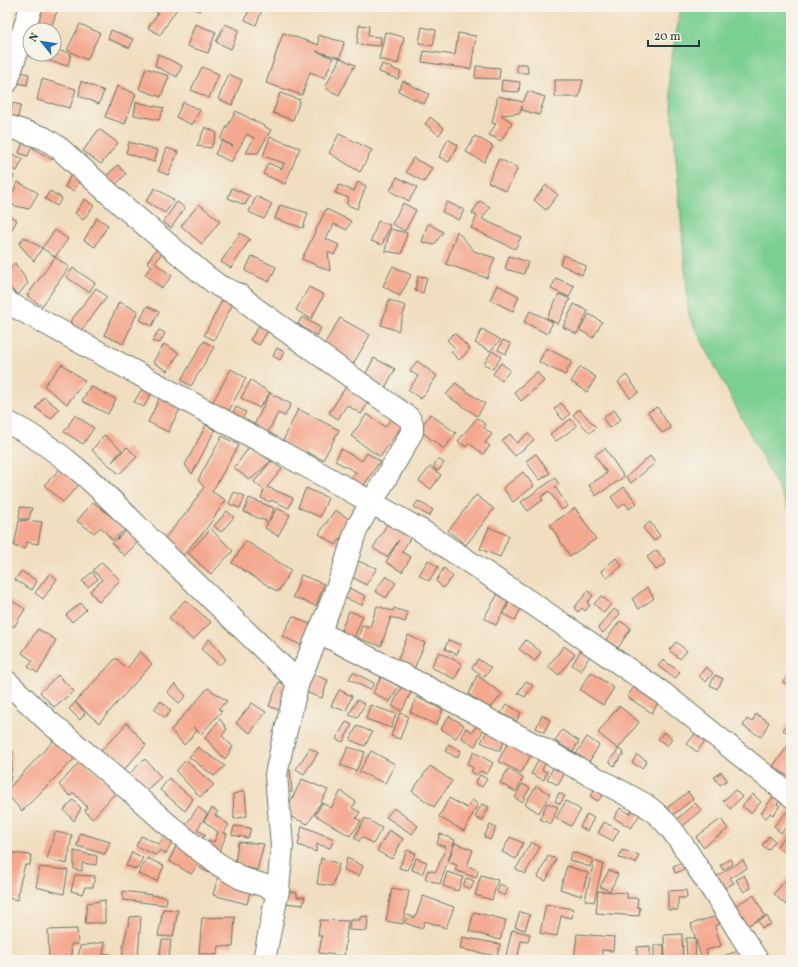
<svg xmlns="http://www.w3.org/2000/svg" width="798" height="967" font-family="Vollkorn,serif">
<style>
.green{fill:#7acf92;stroke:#4c8663}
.building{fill:#f4a88f}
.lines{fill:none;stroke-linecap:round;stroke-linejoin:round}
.minor-casing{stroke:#687565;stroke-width:24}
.minor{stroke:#fff;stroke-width:22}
</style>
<rect width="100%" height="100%" fill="#f7f3e8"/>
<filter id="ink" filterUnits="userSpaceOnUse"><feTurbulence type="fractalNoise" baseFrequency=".025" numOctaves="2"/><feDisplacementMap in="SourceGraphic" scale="8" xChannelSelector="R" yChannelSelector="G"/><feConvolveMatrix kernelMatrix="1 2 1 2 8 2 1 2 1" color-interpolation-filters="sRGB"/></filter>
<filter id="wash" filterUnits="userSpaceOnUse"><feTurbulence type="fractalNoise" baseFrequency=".012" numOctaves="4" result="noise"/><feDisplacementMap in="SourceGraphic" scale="16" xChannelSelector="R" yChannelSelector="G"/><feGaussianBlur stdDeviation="0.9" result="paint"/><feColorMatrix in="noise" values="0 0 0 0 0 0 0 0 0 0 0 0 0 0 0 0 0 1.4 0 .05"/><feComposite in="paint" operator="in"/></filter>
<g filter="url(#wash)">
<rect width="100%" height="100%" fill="#f1dec0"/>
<path class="green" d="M681 7H791V513L689 316 669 73Z"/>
<g id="blocks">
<path class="building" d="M39 7H48L57 11 50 30H30Z
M148 7H178L160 35 148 28 158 13Z
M188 7H201L200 11Z
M250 7H254L262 10 256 25 245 20Z
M80 24 100 33 87 60 67 50Z
M195 24 216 32 208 53 187 46Z
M225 24 239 30 231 49 216 42Z
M359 25 369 26 368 36 381 37 380 46 357 44Z
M422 27 436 30 433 46 419 43Z
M111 30 133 39 130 48 108 39Z
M385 32 404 37 398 64 379 59Z
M283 33 319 45 318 35 344 42 340 58 355 65 339 95 325 88 340 58 316 51 333 58 325 78 310 72 302 95 266 83Z
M458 33 476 36 471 69 422 62 424 51 455 55Z
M30 45V54H54V49L71 54 68 66 27 55Z
M158 54 182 66 177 77 155 66Z
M382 64 401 72 398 79 379 72Z
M517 64H527L528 73H517Z
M476 66 500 68 499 79 475 78Z
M202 67 219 74 209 98 191 90Z
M146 68 169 76 161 97 139 89Z
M21 72 29 74 27 85 18 83Z
M229 74 242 80 232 105 218 99Z
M42 79 76 89 70 108 37 100Z
M502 80 520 82 519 92 501 91Z
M555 80H583L579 97H555Z
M81 81 104 91 99 104 79 96Z
M403 81 429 94 424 104 398 91Z
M117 86 136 94 125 124 105 117Z
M528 91 545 97 539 115 522 110V106L520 113 501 115 512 122 501 141 489 135 496 124 492 123 498 96 523 102Z
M280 93 300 100 293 120 273 113Z
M136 102 164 108 159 120 134 115Z
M183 102 200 110 192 125 176 117Z
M13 103 21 105 17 120 9 117Z
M236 111 271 130 258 153H246L254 138 247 134 231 162 215 154 222 141 233 146 220 139Z
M430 117 444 128 439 135 425 124Z
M205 127 217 133 211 148 197 146Z
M99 129 118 143 101 164 83 151Z
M26 134 35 137 28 156 19 153Z
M339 134 372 150 360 172 329 153Z
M475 136 493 146 484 162 466 152Z
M270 137 300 148 285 184 263 174 268 163 282 169 284 163 263 156Z
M39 139 57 151 52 160 33 148Z
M448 139 458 145 449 162 439 157Z
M129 142 158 150 154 162 126 153Z
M167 148 178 152 168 175 158 171Z
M8 152 23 159 17 171 7 167V155Z
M413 158 432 168 424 182 406 172Z
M499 159 518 168 506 191 488 182Z
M118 165 126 174 115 185 106 176Z
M73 171 82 176 74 191 65 187Z
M7 172 14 176 9 187 7 186Z
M397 177 417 187 409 201 390 191Z
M18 182 38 193 29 209 7 204Z
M358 182 366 186 357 209 346 204 349 198 335 193 339 185 354 191Z
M546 185 558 195 546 210 534 200Z
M155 188 174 200 165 213 146 201Z
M232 188 250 196 245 205 228 198Z
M50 191 62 198 57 206 45 199Z
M256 196 272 204 264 219 249 212Z
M85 199 94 206 83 220 75 213Z
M480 201 490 207 482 219 521 237 515 249 471 228 477 216 472 213Z
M177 202 185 208 171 228 163 222Z
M447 202 464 210 459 220 442 212Z
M403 203 416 210 405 231 392 224Z
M199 204 220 221 202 244 181 226Z
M280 205 308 213 303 228 275 219Z
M326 209 351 221 347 230 334 224 326 239 339 245 334 255 328 252 330 271 302 259Z
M7 215 17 220 7 238Z
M97 218 108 225 95 247 84 240Z
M378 221 390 225 382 245 371 241Z
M428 223 443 232 434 245 422 242Z
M390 229 407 233 402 254 385 251Z
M55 230 68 239 55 257 42 248Z
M457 231 474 251 495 258 487 278 446 264Z
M240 233 250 239 231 268 221 262Z
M24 237 42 248 34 261 19 244Z
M159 246 164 250 155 263 172 276 162 288 145 274 152 266 147 262Z
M564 255 586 266 582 275 560 264Z
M252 256 276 267 269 282 245 271Z
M509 256 528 262 524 274 505 269Z
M55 257 69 267 42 306 27 296Z
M15 263 28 283 18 295 7 285V273Z
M393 266 411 275 400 296 383 286Z
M73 268 95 283 89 292 66 277Z
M418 276 427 277 423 293 415 291Z
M556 278 574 286 569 297 551 289Z
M497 285 519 296 513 311 490 300Z
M309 287 324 295 311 319 296 310Z
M96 288 107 297 81 331 70 322Z
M227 291 237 296 214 340 204 335Z
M559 294 570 299 558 324 547 318Z
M389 300 406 306 398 331 381 325Z
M119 302 138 311 123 344 104 335Z
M574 304 588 311 577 334 563 327Z
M147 306 159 312 152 326 140 320Z
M530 311 553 322 547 334 524 322Z
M589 314 602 322 593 338 580 330Z
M302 317 321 328 317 336 298 324Z
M340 318 370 335 353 364 323 346Z
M259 326 268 331 259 345 250 340Z
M482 329 501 340 490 351 475 343Z
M159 330 165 333 160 343 152 341Z
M454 333 470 349 459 360 451 352 455 348 447 340Z
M503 340 511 344 506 354 498 350Z
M204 341 214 347 191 386 181 380Z
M164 344 179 353 167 371 153 362Z
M277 348 284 352 280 360 273 356Z
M546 348 572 361 565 375 539 362Z
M492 351 501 357 493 369 484 364Z
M374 358 395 369 384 390 363 379Z
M417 361 437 376 421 399 408 390 418 376 410 371Z
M501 363 510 370 502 381 493 374Z
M62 364 85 381 67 404 44 386Z
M580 367 596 377 587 392 571 382Z
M231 369 246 378 227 414 211 405Z
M537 372 544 381 521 401 514 392Z
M626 375 639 392 630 398 618 382Z
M251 380 270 393 291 404 285 416 278 413 267 434 253 427 270 393 259 408 241 398Z
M455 383 485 404 477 416 446 395Z
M347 385 370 400 361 414 347 405 338 419 329 413Z
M90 386 116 399 108 414 82 401Z
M142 389 151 394 144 407 134 402Z
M161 395 182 405 168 432 148 422Z
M44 397 59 409 51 419 36 408Z
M561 403 570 414 563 420 554 409Z
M236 407 246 412 242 419 232 414Z
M657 407 671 428 662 433 648 412Z
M298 409 339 430 323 460 307 452 305 456 282 443Z
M579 409 596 427 590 433 573 415Z
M614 410 621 420 609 428 603 418Z
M395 412 406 420 380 457 351 436 367 414 385 427Z
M430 414 456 433 444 449 419 430Z
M75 415 94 428 83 444 64 432Z
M477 418 486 425 484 428 492 434 485 443 490 446 483 454 469 443 466 447 458 441Z
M571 419 577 426 556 441 550 434Z
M206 425 215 430 192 474 185 465Z
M528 433 534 440 515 456 502 441 510 434 517 443Z
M104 435 122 450 112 462 127 447 137 457 119 474 92 450Z
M222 436 239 445 212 492 226 500 206 529 183 555 164 539 187 512 204 487 198 480Z
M250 446 271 461 282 469 267 487 293 498 289 508 271 500 270 502 261 498 264 490 254 482 271 461 250 480 234 468Z
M605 448 624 477 596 496 589 485 607 473 595 455Z
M341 449 362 461 367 453 380 461 361 490 348 481 356 472 335 461Z
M536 454 550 473 540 480 526 461Z
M650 456 655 463 631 483 626 477Z
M438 459 444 463 438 471 433 467Z
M62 467 80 484 63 502 44 485Z
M430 467 441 475 431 489 419 481Z
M523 472 534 486 513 502 503 488Z
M555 478 559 484 555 487 568 506 562 510 549 491 541 497 543 500 528 511 521 502Z
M624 487 637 503 629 509 625 503 619 508 611 497Z
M306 488 328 498 320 517 298 507Z
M234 492 245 496 240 508 229 504Z
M476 495 494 509 466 545 448 531Z
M249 498 274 508 269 521 277 508 290 515 278 536 265 528 268 522 244 512Z
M418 501 433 510 429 516 414 507Z
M93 502 112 517 118 513 129 527 112 540 101 527 94 533 77 521Z
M20 507 32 508 29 519H19Z
M575 508 596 539 570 556 550 525Z
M335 510 352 521 336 545 319 534Z
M227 511 234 517 221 532 214 526Z
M28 520 42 522 38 544 27 542 25 549 14 546 19 521Z
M389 521 413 533 402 552 411 557 402 572 386 562 399 540 387 557 373 548Z
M650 522 660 536 654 541 643 528Z
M489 527 509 536 500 557 480 549Z
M130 528 140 540 124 556 112 543Z
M211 529 233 551 211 574 188 553Z
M246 541 291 570 278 592 232 563Z
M657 550 666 563 656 570 647 557Z
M616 558 622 566 607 578 601 571Z
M428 560 438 567 429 581 419 575Z
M357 561 377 568 366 585 352 577Z
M102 562 120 580 99 602 90 591 102 580 93 570Z
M444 568 453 577 443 588 436 581Z
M21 571 37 581 32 590 15 580Z
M92 572 98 579 88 587 82 581Z
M50 573 57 579 43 599 35 593Z
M301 575 324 584 316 606 293 597Z
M386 576 396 583 386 598 375 591Z
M647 587 654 598 639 609 632 599Z
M349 588 366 596 362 605 345 598Z
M588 591 593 596 587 603 590 605 585 611 582 608 578 612 574 608Z
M498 594 509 600 496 625 484 618Z
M601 596 611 604 604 613 594 604Z
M512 598 523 605 515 620 503 614Z
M9 599 25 609 14 627 7 622V601Z
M185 600 211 622 193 640 169 618Z
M81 603 86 610 72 622 66 615Z
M377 606 393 611 394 608 408 613 405 622 391 617 381 646 358 638 362 625 370 627Z
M614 609 620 614 603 633 598 628Z
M349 611 363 616 354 638 340 633Z
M293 616 315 627 305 647 282 636Z
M620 621 631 628 618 648 606 640Z
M38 629 56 640 38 673 28 667 33 661 22 653Z
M408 635 425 643 414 669 397 662Z
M209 639 226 659 219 665 201 649Z
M448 640 461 645 457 654 445 649Z
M526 640 541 652 535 661 519 649Z
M676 642 687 651 680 659 669 650Z
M564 646 575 654 559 675 548 666Z
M583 646 592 652 581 671 572 665Z
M140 651 152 664 99 723 75 702 85 713 80 720 69 709 116 658 127 669Z
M439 652 462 664 455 679 431 667Z
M478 659 491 668 485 677 472 668Z
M663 660 680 672 675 679 658 666Z
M706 667 713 673 706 682 699 676Z
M791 669V687L783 682Z
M353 672 374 683 370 690 349 679Z
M591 672 614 688 603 705 580 690Z
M310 673 328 680 322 698 302 691Z
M58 675 74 691 54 707 40 692Z
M477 675 502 694 489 710 469 694Z
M715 675 723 679 717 689 710 685Z
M381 677 399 686 390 702 373 693Z
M406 678 416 682 402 711 392 706Z
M526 681 533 685 525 697 518 693Z
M638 681 662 697 652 713 627 697Z
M279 682 289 686 281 711 269 706Z
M175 684 186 696 179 703 167 692Z
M208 688 227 701 218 709 222 711 201 734 193 727 197 731 184 745 171 730Z
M339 690 352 696 346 711 331 706Z
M417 697 443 710 436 725 410 712Z
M357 700 365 704 357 718 349 715Z
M161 701 171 711 165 718 154 709Z
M252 703 266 712 250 733 236 723Z
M507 704 521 713 516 721 501 713Z
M370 705 396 714 391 728 366 719Z
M619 706 639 722 618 749 598 733Z
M400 713 408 716 400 739 391 736Z
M756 714 769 722 761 737 743 726 747 719 752 722Z
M542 715 550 720 544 732 536 728Z
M449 716 464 725 456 738 441 729Z
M480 718 487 723 475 746 461 738 466 728 473 732Z
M220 719 227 729 222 736 233 747 225 759 205 738Z
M791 719V735L783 730Z
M346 722 352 725 343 742 336 739Z
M127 723 146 745 122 772 101 751Z
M357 726 372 732 365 746 350 740Z
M488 729 506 739 499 751 481 742Z
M562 730 579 741 573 752 555 741Z
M698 730 707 738 697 752 687 744Z
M664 732 672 739 667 746 658 739Z
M57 737 76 757 22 811 7 794V790Z
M587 737 599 745 589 762 576 754Z
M510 739 533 752 521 773 498 761Z
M791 742V779L773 766Z
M449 744 461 751 457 758 445 751Z
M198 747 225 766 214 776 189 757Z
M348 747 365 752 356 771 340 765Z
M310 748 318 753 304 774 296 769Z
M619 749 624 753 614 766 609 761Z
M7 751H13L10 782H7Z
M371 751 395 764 385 783 359 772Z
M474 752 493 763 487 774 480 771 477 775 471 772 473 768 467 764Z
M542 753 549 756 542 770 547 772 544 780 531 774Z
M637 755 647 761 642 768 632 763Z
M82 759 117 791 92 819 85 811 87 807 74 793 70 796 59 785Z
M145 759 161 777 143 793 126 777Z
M186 760 214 785 200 797 176 771Z
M556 763 567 769 558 785 547 779Z
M430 766 452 781 434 807 412 791Z
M508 769 523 778 516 792 500 783Z
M290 770 292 792H283L284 771Z
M721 772 727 780 720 785 714 777Z
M480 775 487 779 482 787 475 783Z
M169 778 193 799 185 811 160 790Z
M302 779 328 790 308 824 284 814Z
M522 784 530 788 522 802 515 798Z
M536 786 550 794 539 813 525 804Z
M595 789 603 794 598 801 590 796Z
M735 790 742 797 730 809 723 801Z
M245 791 247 816 234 819 233 794Z
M341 791 356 802 352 808 360 812 356 818 361 821 350 836 315 815 322 803 331 808Z
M688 792 693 799 673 815 668 807Z
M559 793 565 796 560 804 555 801Z
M753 794 761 802 751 813 742 806Z
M775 794 781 799 777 804 780 806 773 815 770 813 766 818 761 814Z
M449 798 467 808 472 800 478 804 464 831 439 817Z
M73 800 81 808 74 821 64 810Z
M566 801 581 810 571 826 556 818Z
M547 803 558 807 551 824 540 819Z
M695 803 701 810 682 827 676 820Z
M482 804 489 807 482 821 475 817Z
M635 806 643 810 631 828 614 818 620 808 630 814Z
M198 807 207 814 197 830 206 835 200 841 183 829Z
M212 808 218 812 215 815 229 825 223 833 227 834 218 854 206 847 209 840 214 842 218 832 204 821Z
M394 808 418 826 412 834 386 817Z
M789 810 791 812V822L781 833 774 826Z
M587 814 594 818 587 831 580 827Z
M365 818 382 828 373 844 362 837 359 841 354 838Z
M721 819 728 829 703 847 696 837Z
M604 822 619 830 613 841 598 833Z
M490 825 496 828 490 840 484 837Z
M234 826 251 828 248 838 232 835Z
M302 826 334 839 330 848 317 844 316 852 298 845Z
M389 830 403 839 392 859 377 851Z
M168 831 176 836 166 854 160 850 156 855 136 846 141 836 159 844Z
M790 831 791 832V846L785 853 777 846Z
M55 832 72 835 67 864 47 859Z
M80 833 110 842 105 854 77 846Z
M440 834 455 840 440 884 425 879 428 870 436 872 446 847 437 844Z
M769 836 775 841 768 850 762 845Z
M510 837 523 843 516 859 502 852Z
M238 842 264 844 257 870 235 864Z
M531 842 540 847 525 874 516 869Z
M455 843 473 850 467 866 478 870 476 878 455 870 457 865 448 862Z
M177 844 194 853 192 859 199 863 191 874 169 861Z
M407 850 416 853 407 870 399 868Z
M622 850 639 855 636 863 619 858Z
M74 851 97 856 96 865 82 863V871L74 869Z
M132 852 143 858 137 869 126 866Z
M572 852 593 859 590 867 569 860Z
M12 853 31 855 30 865H25L19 887 18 900 7 898Z
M548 856 556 859 546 881 538 877Z
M147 858 164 866 157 881 138 874Z
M321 858 339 864 333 886 317 884Z
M347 858 363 866 359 876 344 870Z
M416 858 427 862 422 874 412 870Z
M206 859 220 868 215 876 200 868Z
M730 859 733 864 723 870 720 865Z
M743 860 747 868 730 878 734 883 725 888 717 876Z
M594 861 603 864 594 902 585 900Z
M684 862 686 869 675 873 673 866Z
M567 866 588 873 581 896 560 889Z
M40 867 68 870 64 894 36 887Z
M609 870 618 874 610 891 600 887Z
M447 872 463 877 458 891 443 886Z
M75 875 95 876 93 887H85L82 894 71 891Z
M481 875 498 880 492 900 475 895Z
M744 875 751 888 744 892 736 880Z
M789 876 791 878V899L786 905 774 894Z
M218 877 252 884 247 904 213 895Z
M466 878 474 881 471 889 463 886Z
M500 884 508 888 505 896 497 892Z
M392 888 409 891 403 924 386 921Z
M686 890 687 898H678V910H668V891Z
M123 891 167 897 166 905 123 900Z
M286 891 297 893V897H305L303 905 284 903Z
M598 891 627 893V898H638L637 907 640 908 639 916 596 913Z
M754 895 765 916 745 927 734 906Z
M423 896 454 907 446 928 425 921 422 929 405 923 408 915 415 918Z
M105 900V923H85L87 903Z
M546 904 573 909 572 918 561 916 557 936 540 933Z
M163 909 178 910 173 937 158 936Z
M474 912 506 920 500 940 469 931Z
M520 912 530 915 525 930 515 927Z
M141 916 138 957 147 960H122L123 946 130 917Z
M368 916 367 931 349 930 350 920H360V917Z
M717 916 720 924 715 926 721 946 706 950 709 960H702L691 924Z
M767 916 771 924 762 928 758 921Z
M235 917 233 947 219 946 217 955 199 953 202 918Z
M320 920 348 921 344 956 319 953 322 936H318Z
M77 929 78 944H71L72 960H49L48 930Z
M512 930 530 934 528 942 521 941 517 960H505Z
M577 934 614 937 613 951 602 950V958L584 956 583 960H574Z
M682 934 683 960H665L664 935Z
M462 937 500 944 497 956 460 949Z
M686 938H695L696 960H687Z
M162 940H171L169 960H159Z
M105 942 103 954H111L110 960H78L80 946Z
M654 945H664V960H654Z
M650 946V960H637V947Z
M741 950 743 958 738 960H712Z
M41 957 42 960H14V959Z"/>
</g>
</g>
<g filter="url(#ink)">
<use href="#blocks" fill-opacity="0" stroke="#687565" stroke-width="1"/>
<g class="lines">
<defs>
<path id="minor" d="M7 82 31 7
M7 126 44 138 58 147 123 206 203 274 219 286 241 296 253 307 409 418 412 424V432L401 452 359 524 354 536 343 572 329 609 298 682 282 746 276 775 282 846 278 890 264 960
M7 302 328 478 422 531 539 608 664 694 791 796
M7 422C67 451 112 501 158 547 205 592 251 637 298 682
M319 632 463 706 644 804C670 822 680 841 697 867 718 897 737 929 757 960
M7 682 48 721 126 787 165 822 198 849 218 864 241 878 278 890"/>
</defs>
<use href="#minor" class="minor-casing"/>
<use href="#minor" class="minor"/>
</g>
</g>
<rect width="798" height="967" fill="none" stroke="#f7f3e8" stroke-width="24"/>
<g transform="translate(42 42) rotate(300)"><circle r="19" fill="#f7f3e8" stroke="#a1aaa0"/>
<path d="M0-3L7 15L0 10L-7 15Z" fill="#1f6fb2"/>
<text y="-6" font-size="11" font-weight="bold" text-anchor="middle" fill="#1f3d34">N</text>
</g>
<path d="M648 40v6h51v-6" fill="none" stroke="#1f3d34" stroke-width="2"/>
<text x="654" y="40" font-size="12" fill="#1f3d34" stroke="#f7f3e8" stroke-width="3" paint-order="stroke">20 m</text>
</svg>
